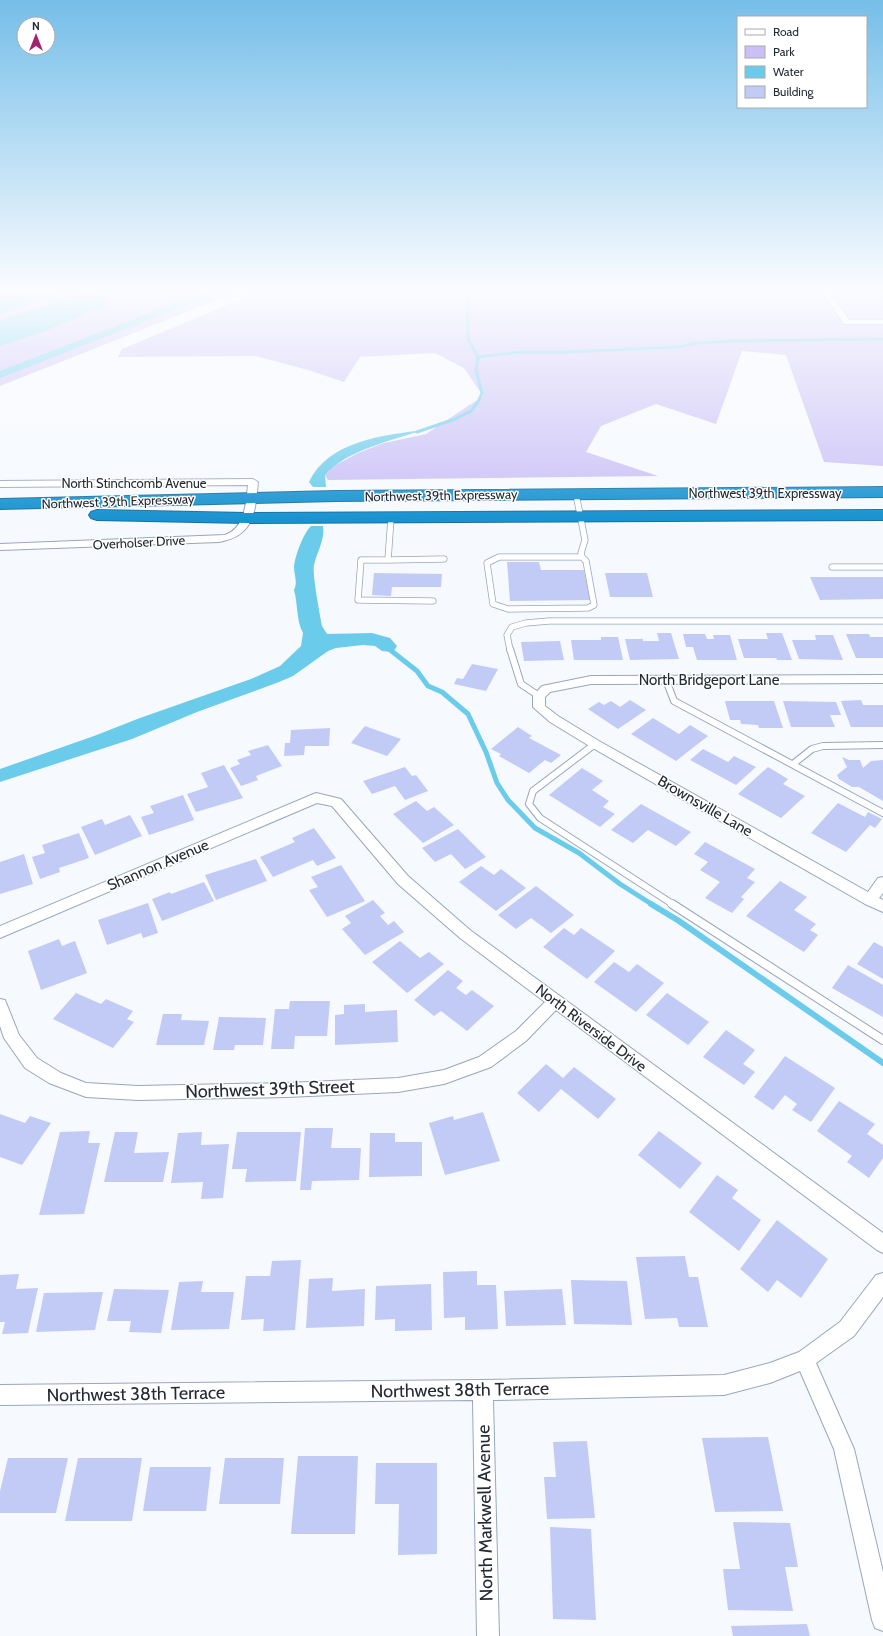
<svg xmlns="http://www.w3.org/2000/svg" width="883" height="1636" font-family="Cabin,sans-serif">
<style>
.green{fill:#cac0f6}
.water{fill:#6accea}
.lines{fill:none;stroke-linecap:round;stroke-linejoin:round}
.stream-far3{stroke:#6accea;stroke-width:3}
.stream-far2{stroke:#6accea;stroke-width:4}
.stream-far1{stroke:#6accea;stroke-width:5}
.stream{stroke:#6accea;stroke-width:6}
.canal{fill:#6accea;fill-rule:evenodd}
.building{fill:#c2cbf6}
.lane-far2-casing{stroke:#97a7bd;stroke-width:7}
.lane-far1-casing{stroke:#97a7bd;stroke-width:8}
.lane-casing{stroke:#97a7bd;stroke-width:10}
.street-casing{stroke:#97a7bd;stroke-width:2}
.highway-casing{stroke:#1d6f9a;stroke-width:2}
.lane-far2{stroke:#fff;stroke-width:5.5}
.lane-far1{stroke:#fff;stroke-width:6}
.lane{stroke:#fff;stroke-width:8}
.street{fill:#fff;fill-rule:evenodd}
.highway{fill:#1893d1;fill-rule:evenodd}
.labels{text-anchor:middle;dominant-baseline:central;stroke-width:3;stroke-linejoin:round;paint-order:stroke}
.far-street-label{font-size:13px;fill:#252b34;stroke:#fff}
.street-label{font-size:15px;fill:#252b34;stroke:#fff}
.near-street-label{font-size:18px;fill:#252b34;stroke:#fff}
</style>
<rect width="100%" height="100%" fill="#f6f9fe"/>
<path class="green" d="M0 291H240L0 386Z
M261 291H883V466L824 462 786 355 742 351 716 424 656 404 601 426 586 452 658 476 328 480 325 475 332 467 358 453 384 443 426 434 483 396 464 368 435 353 360 357 344 382 308 370 256 356 118 357 122 349Z"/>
<path class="water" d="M0 291H67L0 315Z
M91 292 97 293 110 299 107 304 103 307 42 332 0 346V321L73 296Z
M423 430C394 440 346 450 325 475L326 487H313L309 482C328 441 384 435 423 430Z
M311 526H323C325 541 317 551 314 565 312 574 320 615 322 626L327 634 372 633 390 638 397 646 393 652 382 651 375 646 363 645 336 648 328 651 293 676 279 682 197 712 132 739 0 782V769L94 736 140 718 251 679 280 666 301 646 303 633C296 620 298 604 294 590 298 582 294 575 294 567 295 556 303 534 311 526Z"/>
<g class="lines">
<path class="stream-far3" d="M478 357 522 352H566L677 347 699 343 738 341 883 339
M417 432 455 419 471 411 478 402 482 393 476 370 478 357 468 339 467 291"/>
<path class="stream-far2" d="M389 649 391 650"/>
<path class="stream-far1" d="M389 649 417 671 428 686 442 692 468 714 486 752 497 783 508 800 535 828 579 853 620 884 653 905"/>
<path class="stream" d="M651 904 679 921 883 1063"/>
<path class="canal" d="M206 291H220L218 293 0 378V371Z"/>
</g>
<path class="building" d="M507 562H539L541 570H584L590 600 510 601Z
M374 573 442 574 441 587H392L391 596 372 595Z
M605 573H647L653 597H610Z
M810 577H883V599L820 600Z
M657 633H671L679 659 630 660 625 639H643V641H659Z
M766 633H782L792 660H777L776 658H744L738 639H768Z
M683 634H705L707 639H714L713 635H730L737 660H697L693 647H686Z
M846 634H869L870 637H883V658H856Z
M815 635H833L843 660 799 659 792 640H816Z
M601 637H618L623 660H574L571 640H601Z
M560 641 564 660 524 661 521 642Z
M472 664 498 669 486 691 454 684 457 678 463 679Z
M630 700 646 710 618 729 588 709 599 702 604 705 611 701 620 707Z
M861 700 863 705H883V727H851L841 701Z
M725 701H774L783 728H759L758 725 741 724 740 720H730Z
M783 701 836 702 841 715H830L835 727H791Z
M653 718 679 734 690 725 708 736 676 761 631 734Z
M365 726 401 739 387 756 351 743Z
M518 727 532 736 529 738 561 755 551 763 545 760 529 773 499 756 501 754 491 749Z
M330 728 329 746H305L304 755 284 756 285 743H290L291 730Z
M268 745 282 766 256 776 258 780 241 786 230 768 240 764 237 760 251 755 248 751Z
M703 749 728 762 734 756 756 767 736 785 690 760Z
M842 757 849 760H860L863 768 871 761 883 760V801L859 787H852L839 779 837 775 847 767Z
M224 765 243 798 196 812 187 794 208 787 201 773Z
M405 767 412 776 416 775 428 791 405 800 395 786 372 794 363 781Z
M768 767 788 779 783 784 805 796 781 818 738 794Z
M582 768 603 781 592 790 609 801 603 807 615 814 600 827 549 795Z
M183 795 194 820 149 835 141 817 154 813 150 806Z
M416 801 427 811 434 807 454 825 423 843 393 814Z
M838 803 865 817 868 812 882 819 875 828 870 825 846 852 811 833Z
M641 804 691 832 676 846 648 830 633 843 611 830Z
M130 815 142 836 95 855 81 827 102 819 105 825Z
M314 828 336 858 317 866 313 860 273 877 260 857 295 842 292 838Z
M458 829 486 857 465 869 451 854 435 862 422 848Z
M79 833 89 858 59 868 60 872 40 879 32 857 45 853 42 845Z
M705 842 755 869 747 878 755 882 741 897 744 899 732 913 705 898 720 882 700 870 708 862 694 854Z
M24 854 33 884 0 894V862Z
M256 859 267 881 216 900 205 875Z
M341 865 365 901 327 917 309 890 318 887 311 877Z
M481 866 494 875 501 869 526 888 496 911 459 882Z
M780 881 807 897 794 910 816 924 810 930 818 935 804 952 746 916Z
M204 882 214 901 162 921 152 899 170 892 171 894Z
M536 886 574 915 551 933 531 918 516 929 498 915Z
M373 900 385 913 380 916 388 925 394 921 404 932 365 955 342 929 351 923 345 916Z
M148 903 158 933 143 938 141 933 107 945 98 920Z
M564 928 574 935 581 928 615 951 587 979 543 947Z
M59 939 62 946 75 941 87 973 41 990 28 951Z
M400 941 420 958 429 952 444 964 407 993 372 962Z
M874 942 883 947V979L857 964Z
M614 962 629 972 637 964 664 983 636 1012 594 982Z
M848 965 883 985V1017L832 988Z
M448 970 463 981 456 988 466 995 472 990 494 1006 467 1031 441 1011 434 1016 414 1000Z
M76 993 101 1004 106 999 133 1011 127 1019 134 1022 113 1048 53 1019Z
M667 993 709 1022 688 1045 646 1015Z
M290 1001H330L327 1036H295L294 1049H271L275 1009H289Z
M365 1004V1012L397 1010 398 1042 335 1045V1015L344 1014V1005Z
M163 1014H182L181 1020 209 1021 204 1045H156Z
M219 1017 266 1018 263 1045H235L234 1050H213Z
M726 1030 755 1050 743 1064 755 1072 744 1085 703 1057Z
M785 1056 835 1088 811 1122 792 1110 797 1104 785 1095 773 1110 754 1097Z
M546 1064 563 1078 574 1067 616 1099 598 1119 561 1089 539 1112 517 1093Z
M839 1101 875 1124 867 1134 883 1145V1158L869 1178 847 1162 852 1156 817 1131Z
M483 1112 500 1161 445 1175 429 1123 453 1116 454 1120Z
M0 1114 25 1123 30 1116 51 1123 22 1165 0 1157Z
M305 1128H333L331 1148H361L359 1180 312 1181 311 1190H300Z
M90 1131 88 1143H100L84 1214 39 1215 60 1132Z
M659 1131 702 1163 680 1189 638 1155Z
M115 1132H138L134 1153 169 1152 163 1182H104Z
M202 1132 201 1145 229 1144 223 1198 201 1199 203 1182 171 1183 178 1133Z
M237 1132H301L296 1181 245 1182 247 1169H232Z
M370 1133H395V1142H422V1176L369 1177Z
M717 1175 738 1190 732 1198 761 1220 739 1251 689 1212Z
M777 1220 828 1259 801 1298 777 1280 768 1292 740 1269Z
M685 1256 689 1277H698L708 1327H679L677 1318 645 1319 636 1257Z
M301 1260 295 1330 263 1331 264 1319 241 1320 246 1276H270L272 1261Z
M477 1271V1285H496L498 1329 465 1330V1317L444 1318 443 1272Z
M19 1274 16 1289 38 1288 28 1333 2 1334 5 1322H0V1275Z
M333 1278 332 1291 365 1289 364 1326 306 1328 309 1279Z
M571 1280 627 1281 632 1325 574 1324Z
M203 1281 201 1292H234L229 1329 171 1330 179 1282Z
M431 1284 432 1330 395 1331V1319L375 1320 376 1286Z
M114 1289 169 1290 161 1333 129 1332 131 1321H107Z
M562 1289 566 1325 506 1326 504 1291Z
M103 1292 95 1330 36 1332 44 1293Z
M768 1437 783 1511 715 1512 702 1438Z
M587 1441 595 1518 547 1519 544 1477H556L553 1442Z
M298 1456H358L355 1534H291Z
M8 1458H68L56 1513H0V1491Z
M78 1458H142L132 1521H65Z
M225 1458H284L280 1504H219Z
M376 1463H437V1554L398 1555 399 1504H375Z
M150 1467H211L206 1511H143Z
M733 1522 790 1523 798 1567H785L793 1611 728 1610 723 1569H740Z
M550 1527 591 1529 596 1620 553 1619Z
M807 1624 810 1636H733L731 1626Z"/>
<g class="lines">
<defs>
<path id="lane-far2" d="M576 494 585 540 581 553 582 557
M391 518 388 560H361L358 600 433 601
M499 557H582L586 561 594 605 588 608 508 609 493 604 487 563Z
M388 560 444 559
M832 567H883
M510 650 507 635 512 627 526 623 549 621H883"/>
<path id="lane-far1" d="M510 649 521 684 539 696
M666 680 674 701 883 813
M595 744 533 791 529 804 540 818 674 905
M793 764 812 749 823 746 883 745"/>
<path id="lane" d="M672 904 883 1040"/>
<path id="street" d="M822 291H829L849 320H883V324H844Z
M253 479 258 482C255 513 254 536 219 542L0 550V544L225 535C245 528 246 504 248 485L0 487V481Z
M883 675V683L591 684 550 692 545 697V706L558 716 599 741 868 892 878 878 883 877V893L879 898 883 900V912L865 904 591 747 550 722 533 707V696L542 686 591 676Z
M316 793 341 799 408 876 470 930 883 1233V1253L877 1250 556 1010 526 1041 491 1067 444 1084 398 1092 287 1097 138 1100 86 1097 49 1083 25 1068 4 1038 0 1026V999L5 1000 19 1035 37 1058 61 1073 86 1083 138 1086 287 1083 398 1078 444 1070 479 1057 516 1031 545 1002 460 938 398 884 332 806 317 803 0 938V926Z
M883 1273V1297L854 1336 816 1363 854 1449 883 1572V1631L875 1628 872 1620 834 1449 800 1371 770 1383 724 1395 493 1400 499 1636H477L473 1400 0 1405V1385L483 1380 724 1375 770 1363 799 1352 840 1322 876 1275Z"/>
<path id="highway" d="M883 487V497L335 501 0 509V499L335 491Z
M97 510 246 513 883 510V520L246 523 97 520 91 518 89 515 91 512Z"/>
</defs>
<use href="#lane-far2" class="lane-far2-casing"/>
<use href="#lane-far1" class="lane-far1-casing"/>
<use href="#lane" class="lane-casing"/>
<use href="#street" class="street-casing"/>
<use href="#highway" class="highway-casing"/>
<use href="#lane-far2" class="lane-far2"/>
<use href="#lane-far1" class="lane-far1"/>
<use href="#lane" class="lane"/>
<use href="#street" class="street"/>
<use href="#highway" class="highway"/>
</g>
<linearGradient id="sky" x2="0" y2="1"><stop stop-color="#75bee9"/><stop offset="0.56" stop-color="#fbfcff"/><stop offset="1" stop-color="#fbfcff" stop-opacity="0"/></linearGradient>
<rect width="883" height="520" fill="url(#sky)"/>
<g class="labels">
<g class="far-street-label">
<text x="134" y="483">North Stinchcomb Avenue</text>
<text x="765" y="493">Northwest 39th Expressway</text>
<text transform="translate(441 495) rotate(-1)">Northwest 39th Expressway</text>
<text transform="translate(118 501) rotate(-2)">Northwest 39th Expressway</text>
<text transform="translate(139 542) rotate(-3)">Overholser Drive</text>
</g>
<g class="street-label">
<text x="709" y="680">North Bridgeport Lane</text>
<text transform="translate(705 806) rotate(30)">Brownsville Lane</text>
<text transform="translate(158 865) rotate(-23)">Shannon Avenue</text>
<text transform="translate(591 1028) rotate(37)">North Riverside Drive</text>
</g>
<g class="near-street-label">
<text transform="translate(270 1089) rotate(-2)">Northwest 39th Street</text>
<text transform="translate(460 1390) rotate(-1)">Northwest 38th Terrace</text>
<text transform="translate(136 1394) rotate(-1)">Northwest 38th Terrace</text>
<text transform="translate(485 1513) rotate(-91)">North Markwell Avenue</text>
</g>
</g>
<rect x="737" y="16" width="130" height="92" fill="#ffffff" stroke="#a8aaae"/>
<rect x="745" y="29" width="20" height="6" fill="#ffffff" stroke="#a8aaae"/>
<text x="773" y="36" font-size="12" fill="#252b34">Road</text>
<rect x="745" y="46" width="20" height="12" fill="#cac0f6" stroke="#a8aaae"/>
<text x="773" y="56" font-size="12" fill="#252b34">Park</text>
<rect x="745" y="66" width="20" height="12" fill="#6accea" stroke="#a8aaae"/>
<text x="773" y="76" font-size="12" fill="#252b34">Water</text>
<rect x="745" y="86" width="20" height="12" fill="#c2cbf6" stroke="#a8aaae"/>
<text x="773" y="96" font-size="12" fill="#252b34">Building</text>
<g transform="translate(36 36)"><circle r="19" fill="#ffffff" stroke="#a8aaae"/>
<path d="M0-3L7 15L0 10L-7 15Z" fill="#a42371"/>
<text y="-6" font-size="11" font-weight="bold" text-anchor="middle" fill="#252b34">N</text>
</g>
</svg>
